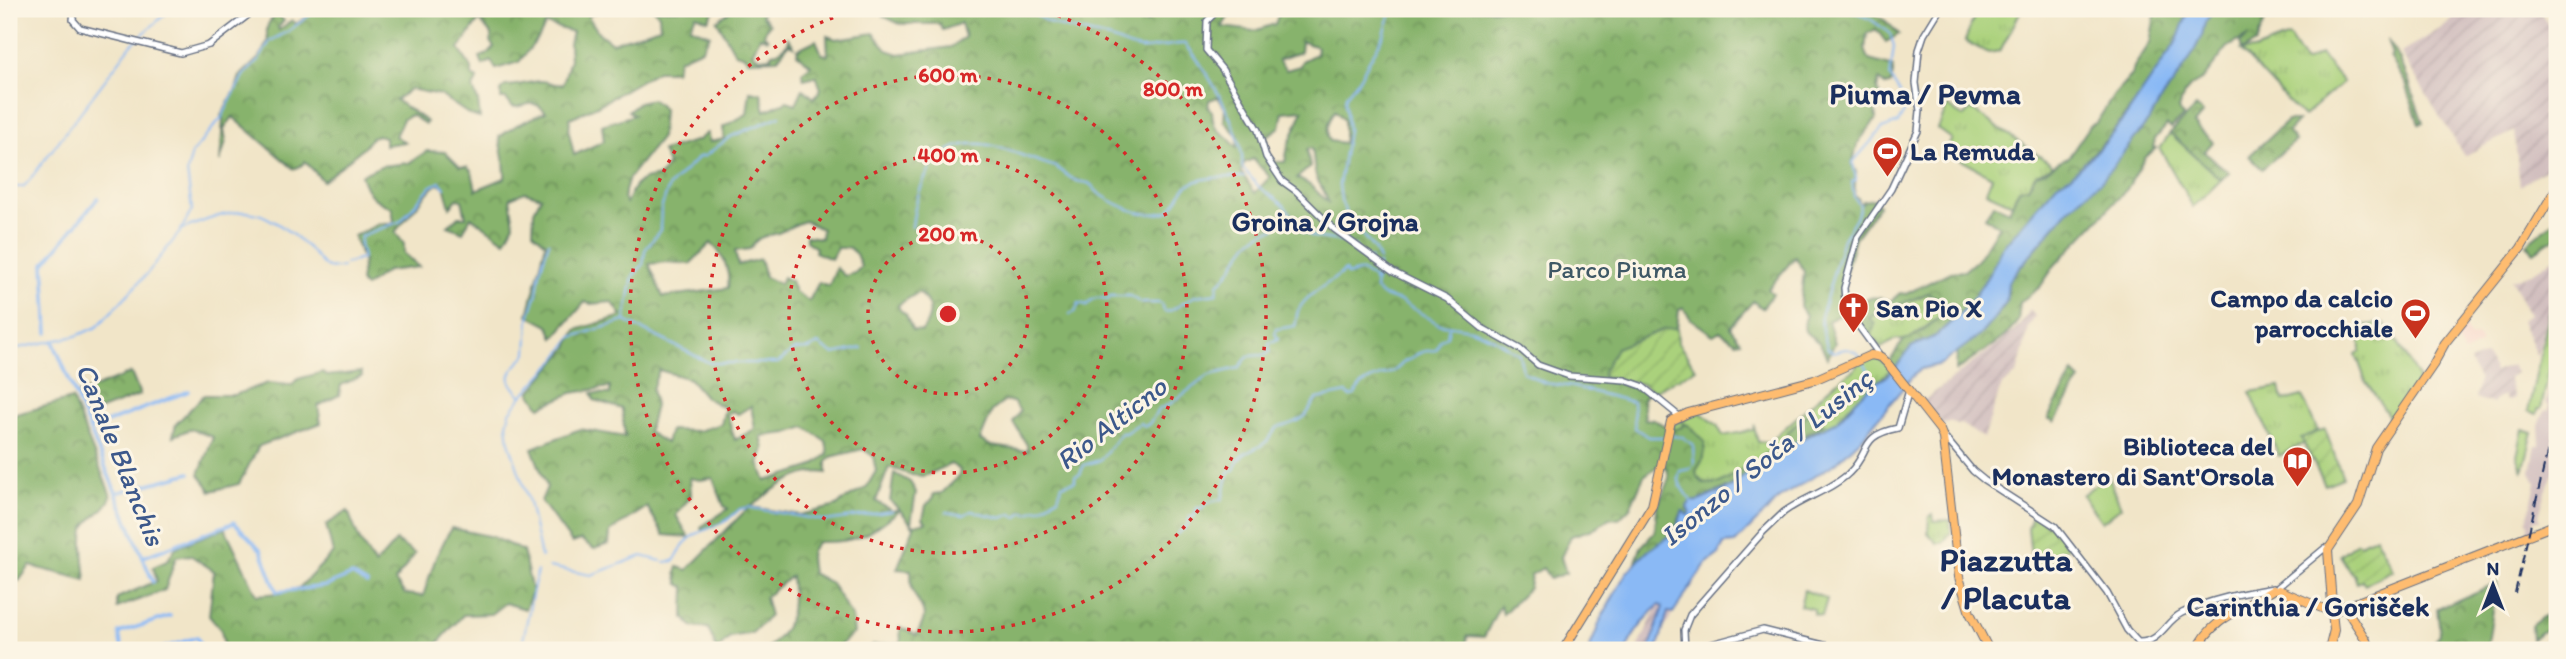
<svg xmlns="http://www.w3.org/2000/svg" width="2566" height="659" font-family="Itim,sans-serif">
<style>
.built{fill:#f7d1c6}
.industrial{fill:url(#industrial-furrows)}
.railway{fill:#d2bfbf}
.grass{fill:url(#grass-tufts);stroke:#62806d;stroke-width:2}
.forest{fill:url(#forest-crowns);stroke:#517165;stroke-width:2;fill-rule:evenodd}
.garden{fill:url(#garden-furrows);stroke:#62806d;stroke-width:2}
.pitch{fill:#aad17c;stroke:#62806d;stroke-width:2}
.water{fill:#8ab9f5;stroke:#5274aa;stroke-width:2}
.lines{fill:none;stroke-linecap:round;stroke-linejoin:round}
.stream{stroke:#8ab9f5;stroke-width:2}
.canal{stroke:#8ab9f5;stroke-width:3.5}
.minor-casing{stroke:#666f83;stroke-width:8}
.major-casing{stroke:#666f83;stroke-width:10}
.minor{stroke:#fff;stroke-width:5}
.major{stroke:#febc70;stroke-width:8}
.rail{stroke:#1b2f5e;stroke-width:2;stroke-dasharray:10 5;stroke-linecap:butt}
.ring{fill:none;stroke:#d62828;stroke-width:3.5;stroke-dasharray:3.5 7}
.labels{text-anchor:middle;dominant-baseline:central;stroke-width:6;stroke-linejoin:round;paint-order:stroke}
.poi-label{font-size:26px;font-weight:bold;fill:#1b2f5e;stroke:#fcf5e5;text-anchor:start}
.park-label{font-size:26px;fill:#3f5866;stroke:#fcf5e5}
.neighbourhood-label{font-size:28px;font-weight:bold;fill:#1b2f5e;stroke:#fcf5e5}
.water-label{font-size:28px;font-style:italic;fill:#3c588b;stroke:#fcf5e5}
.quarter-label{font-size:30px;font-weight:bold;fill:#1b2f5e;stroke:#fcf5e5}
.district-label{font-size:33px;font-weight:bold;fill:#1b2f5e;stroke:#fcf5e5}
.centre{fill:#d62828;stroke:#fcf5e5;stroke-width:3.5}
.ring-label{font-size:21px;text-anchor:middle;font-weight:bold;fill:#d62828;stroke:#fcf5e5;stroke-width:6;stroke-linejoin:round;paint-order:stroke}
</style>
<defs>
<pattern id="industrial-furrows" width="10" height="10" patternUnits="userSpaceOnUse" patternTransform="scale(1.75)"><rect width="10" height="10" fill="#d2bfbf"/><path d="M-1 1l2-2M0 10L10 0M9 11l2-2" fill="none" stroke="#b4a4a7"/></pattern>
<pattern id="grass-tufts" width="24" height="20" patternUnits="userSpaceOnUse" patternTransform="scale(1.75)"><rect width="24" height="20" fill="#aad17c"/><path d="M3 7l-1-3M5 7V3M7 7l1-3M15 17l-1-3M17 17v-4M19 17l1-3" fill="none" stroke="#92b46e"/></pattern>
<pattern id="forest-crowns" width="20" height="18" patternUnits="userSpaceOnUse" patternTransform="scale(1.75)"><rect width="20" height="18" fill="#87b36c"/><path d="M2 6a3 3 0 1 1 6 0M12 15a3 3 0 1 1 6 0" fill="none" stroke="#6e925c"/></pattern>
<pattern id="garden-furrows" width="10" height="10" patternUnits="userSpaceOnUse" patternTransform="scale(1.75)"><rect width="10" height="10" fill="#aad17c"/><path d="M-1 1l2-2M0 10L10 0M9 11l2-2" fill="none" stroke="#92b46e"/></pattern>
</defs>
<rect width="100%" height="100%" fill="#fcf5e5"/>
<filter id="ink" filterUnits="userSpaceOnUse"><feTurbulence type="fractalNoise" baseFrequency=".0143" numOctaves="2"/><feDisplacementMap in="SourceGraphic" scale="14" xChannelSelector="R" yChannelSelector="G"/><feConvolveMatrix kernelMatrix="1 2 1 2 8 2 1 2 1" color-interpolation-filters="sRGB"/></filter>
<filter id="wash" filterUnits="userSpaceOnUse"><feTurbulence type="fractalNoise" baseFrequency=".00686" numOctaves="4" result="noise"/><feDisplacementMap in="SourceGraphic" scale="28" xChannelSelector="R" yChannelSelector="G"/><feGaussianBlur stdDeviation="1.57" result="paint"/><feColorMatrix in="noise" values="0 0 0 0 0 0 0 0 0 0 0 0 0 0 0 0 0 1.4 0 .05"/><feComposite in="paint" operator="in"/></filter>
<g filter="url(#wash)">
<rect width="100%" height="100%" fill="#f1e5c8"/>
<path class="built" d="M2462 324 2471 338 2477 336 2481 344 2464 353 2453 335Z"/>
<path class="industrial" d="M2475 9H2539L2557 40V103L2542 113 2557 141V162L2520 186 2514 131 2464 156 2401 53 2448 24 2456 16 2459 17Z
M2557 257V278L2537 356 2521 321 2529 315 2511 279 2529 275Z
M2030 310 2035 316 2029 327 2017 374 2002 385 1983 438 1961 424 1957 425 1950 421 1943 425 1922 402 2005 338 2020 325Z
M2486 355 2495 372 2512 365 2516 373 2508 377 2514 398 2506 401 2504 395 2494 401V404L2475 398 2479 381 2470 362Z
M1658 605 1664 607 1661 611 1673 613 1664 628 1658 650H1637Z"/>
<path class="railway" d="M2557 363V472L2554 471 2546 491 2539 515 2540 520H2534L2532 531 2527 532 2529 524 2527 521 2536 483 2531 472 2535 449 2536 445H2540L2539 426 2545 410 2548 411 2550 405 2546 404Z"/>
<path class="grass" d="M1961 9H2022L2000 51 1988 53 1965 41 1975 14Z
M2289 37 2305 62 2320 54 2343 82 2303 117 2241 51 2254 50Z
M1947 106 1964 117 1971 109 2054 166 2036 174 2028 187 2019 189 2012 204 1986 192 1992 177 1945 151 1952 139 1938 129Z
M2170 133 2221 180 2193 207 2160 149Z
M2557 278V335L2541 409H2538L2537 414 2528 411Z
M1928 293 1938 298 1947 307 1942 315 1908 340 1896 339 1881 348 1871 335 1869 318C1887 306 1908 303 1928 293Z
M2384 323 2390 336 2394 335 2419 380 2390 418 2366 382 2356 354 2361 351 2360 326Z
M1866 358H1878L1892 369 1847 408 1836 422 1791 444 1764 465 1742 477 1732 487 1731 485 1710 488 1694 474 1682 432 1673 430 1672 425 1700 412 1717 425 1723 436 1753 430 1754 427 1758 442H1767V444L1835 383 1855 369 1858 363Z
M2280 387 2283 401 2302 396 2318 431 2302 438 2304 444 2279 456 2250 392Z
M2523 429 2533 432 2523 471 2517 456Z
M1933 514 1934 521 1950 520 1951 532 1943 543H1937L1928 533 1929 517Z"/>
<path class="forest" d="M318 9H518L525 14 532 9H548L553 14 560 9H602L588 16 599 33 612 43 660 27 659 15 654 9H715L708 20 696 15 690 27 710 35 702 49 679 59 675 71H657L597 106 570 118 569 132 574 155 604 141 602 125 634 115 628 111 639 102 652 99 663 109 661 137 629 178 623 198 626 203C636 182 636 179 660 176L668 164 662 151 698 140 707 133 710 142 724 139 723 127 747 114 750 91 761 93 765 111 787 101 796 104 803 89 814 98 821 89 816 76 804 79 802 72 811 65 797 54 798 49 816 40 822 54 828 55 827 36 836 39 874 33 887 50 899 54 951 47 965 37 961 23 943 30 940 24H900L883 16 884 9H1128V18L1147 23 1148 9H1233L1222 27 1254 31 1275 24 1279 13 1268 9H1866L1886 21 1899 34 1886 42 1876 29 1867 34 1865 49 1869 60 1894 67 1891 84 1886 86 1879 80 1877 90 1881 95 1874 104 1876 119 1858 143 1852 164 1856 171 1854 195 1858 198 1859 202 1862 204 1863 201 1874 199 1879 205 1855 238 1841 290 1844 313 1828 321 1835 343 1827 358C1825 353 1823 347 1819 343 1807 332 1801 335 1806 316L1800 306 1804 271 1795 257 1768 289 1773 294 1762 308 1753 301 1730 327 1741 341 1736 342 1720 331 1713 335 1692 320 1683 308 1679 310 1677 328 1663 330 1616 348 1603 379 1648 392 1643 399 1645 419 1654 420 1673 430 1682 427 1683 423 1690 426 1705 443 1704 458 1696 471 1697 476 1704 484 1720 483 1780 445 1789 431 1812 409 1816 413 1813 417 1815 422 1824 424 1741 477 1728 489 1725 488 1698 501 1690 502 1687 507 1690 514 1688 515 1682 512 1673 534 1635 564 1641 547 1655 532 1657 509 1669 478 1667 468 1658 466 1644 476 1630 508 1619 519 1609 518 1596 528 1571 536 1561 557 1566 573 1550 579 1543 568 1531 575 1529 588 1503 614 1500 605 1484 637 1467 636 1466 650H916L915 645 911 644 895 650H868L870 646 901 643 900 627 916 635C933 610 918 609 912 588 911 583 911 575 911 570L897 569 914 527 900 510C868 534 860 543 818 542 807 551 810 560 812 573L831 583 852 617 854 633 834 650H765C793 629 794 609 791 576L765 597 770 616 752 633 730 637 717 650 708 628 693 627 684 618 685 587 679 584 676 573 678 567 687 570 749 507 740 509 726 521 702 531 701 527 728 509 724 506 713 478 700 480 690 478 691 496 676 515 689 537 664 535 647 507 610 532 609 544 594 549 581 540 572 543 541 501 547 487 532 448 580 429 625 437 622 409 594 400 592 393 610 394V387L572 393 540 407 530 392 568 347 576 330 622 316 612 302 590 304 585 302 554 338 549 326 528 315 546 243 533 232 534 211 541 197 525 192 510 198 514 224 505 241 471 217 463 232 448 226 459 217H466L462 200 457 199 450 207 444 186 438 184 429 191 395 232 404 244V253L419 267 387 271 365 287 360 282 363 262 354 236 379 224H390L394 221 392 208C374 200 367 195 361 175L381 166 409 163 427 151 445 152 460 167H467L472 172 476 190 505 178C506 159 501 154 499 137L517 125 546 112C531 97 529 107 513 107L506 99H501V91L505 86C518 86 529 82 541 81 549 81 554 86 563 84L570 59 569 44 572 32 546 24 539 37 519 62 496 69 491 61 483 65 480 57 488 54 494 47 490 42 492 35 479 20 459 49 472 69V76L477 79 473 89 478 101 480 118 470 115 440 95 410 89 396 100 427 122 425 124 411 115 403 119 395 136 405 142 385 145V137L378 135 371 138 364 147 323 181 305 161 302 165 294 169 233 117 224 129 226 141 220 162 223 119 221 116 236 89 240 76 259 58 268 41C265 28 267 23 277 13L284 21 278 27 279 30 292 20 296 24ZM1301 41 1317 47 1316 54 1302 61 1300 66 1286 70 1278 60 1300 52ZM1218 97 1225 108 1224 121 1238 136 1237 148C1234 145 1232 142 1229 139 1216 126 1214 134 1212 111L1208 108 1209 100ZM1303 110 1288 146 1285 162H1274L1267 153 1266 137 1280 127 1283 112ZM1335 110 1344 120V143L1330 141C1324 131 1330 119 1335 110ZM1312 148C1314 158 1313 169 1317 179 1321 188 1326 192 1328 202L1310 185 1297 178 1310 167 1307 149ZM1253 159 1270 177 1255 193 1241 172 1244 163ZM805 221 822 229 821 238 806 236V241L816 248 815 252 831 259 837 248H849L856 254 861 267 855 273 845 276 836 268 829 286 819 282 809 301 795 292 791 281 783 277 780 284 765 277 760 259 738 265 735 251 750 249C758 235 764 237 778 233 787 229 795 224 805 221ZM711 243C724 255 730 270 728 288L663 297 649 264 666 262 690 264ZM919 292C932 305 933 316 922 331L912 330 906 315 900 310 898 305ZM659 370 690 379 706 398 725 408 721 424 698 431 670 430 666 443 648 432 655 406 652 389ZM1005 401 1013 402 1020 411 1013 422 1027 445V451L991 446 980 440 992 411ZM751 406 755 429 735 440 727 414 733 411 738 414ZM805 427 826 441 828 454 811 467 766 481 759 463 764 449 761 436 788 433ZM863 449 873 456 876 471 866 488 842 501 837 506 800 515 751 507C771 490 800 468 827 473V462L831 457ZM951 464 960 470 959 476 942 493 934 494 931 501 926 505 923 518 926 522 915 525 911 523 916 492 910 482 894 473 890 501 899 509 892 511 876 501 889 467 911 475 924 476Z
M733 9H770L764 10 761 15 770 24 765 30 764 35 769 39 760 37 752 53 760 58 771 57 772 53 778 52 788 43V38L794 46 789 44 777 59 748 60 743 55 735 53 717 21Z
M2156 9H2189L2177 41 2135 103 2108 138 2071 176 2057 184 2001 249 1991 271 1970 303 1936 336 1911 347 1897 366 1892 369 1888 364 1904 340C1915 338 1941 318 1946 308L1936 309 1938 298 1928 293C1908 303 1888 306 1869 318L1875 324 1871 335 1859 324 1854 308C1865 295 1876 296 1891 301L1900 293 1906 294 1950 272 1964 271 1977 260 1999 226 1985 217 1994 204 2009 211 2019 189 2028 187 2036 174C2049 172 2056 161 2068 158L2090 126 2096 123 2114 95 2132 75 2134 67 2150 43Z
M2215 9H2242V15L2254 13 2255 9H2264L2263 13 2268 14 2256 43 2242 51 2240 43 2248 36 2228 47 2203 79 2191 86 2184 94 2179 109 2183 117 2171 128 2167 125 2155 139 2153 148H2156L2145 158 2127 189 2055 265 2040 287 2020 302 2018 321 2004 337 1956 371 1957 351 1980 335 2003 308 2006 302 2008 282 2069 209 2101 180 2150 119 2162 97 2171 87 2190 59 2202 35 2205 22Z
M2387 40C2406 63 2412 94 2423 122L2419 124 2406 84 2390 57 2392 55Z
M2196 107 2203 113 2194 124 2213 142 2204 152 2229 172 2221 180 2170 133Z
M2287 121H2298L2288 132 2295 141 2262 169 2249 156Z
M2557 219V236L2534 252 2526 244Z
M323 372 327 376 361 372 362 376 341 385 339 395 318 406 321 423 259 446 239 484 211 491 199 474 213 437 191 429 173 436 176 424 204 395H234L268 383 291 385 298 379Z
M131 373 140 395 88 415 79 394Z
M2073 373 2080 380 2055 422 2048 418Z
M72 399 111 496C107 510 92 515 85 527 80 537 85 568 86 580L30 566 19 581 9 580V416Z
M348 511 359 539 375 565 396 541 415 554 395 581 405 594 423 596 436 557 451 528 493 537 523 551 532 592 525 609 505 603 491 614 463 615 438 643 428 650H225L221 630 209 616 214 571 190 555 176 557 165 590 117 608V598L157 581 153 567 167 561 176 547 225 528 257 595 280 593 299 588 333 553 326 525Z
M2497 583 2487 650H2436L2431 647 2440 634 2437 609Z
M2557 612V625L2539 633 2532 639 2531 626 2544 616Z"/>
<path class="garden" d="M1677 328 1678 343 1696 369 1654 391 1642 384 1603 377V372L1616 348 1663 330Z
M2325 429 2343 478 2325 485 2301 438Z
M2032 515 2054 528 2068 547 2033 573 2028 529Z
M2375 536 2393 570 2365 584 2362 580 2357 583 2354 574H2352L2340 555 2357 542 2360 544Z"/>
<path class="pitch" d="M2108 475 2121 507 2102 522 2082 495Z
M1804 590 1827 599 1822 616 1814 614V609L1800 606Z"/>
<path class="water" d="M2189 9H2215L2205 22 2202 35 2190 59 2171 87 2162 97 2150 119 2101 181 2069 209 2013 275 2008 282 2006 302 1992 321 1980 335 1941 364 1921 369 1911 378 1862 438 1836 463 1781 497 1735 543 1724 544 1719 554 1706 564 1673 613 1668 612 1657 650H1649L1663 607 1659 605C1647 617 1633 633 1626 650H1589L1601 619 1626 573 1648 551 1675 532 1683 511 1687 515 1690 514 1687 507 1690 502 1699 501 1732 487 1742 477 1764 465 1791 444 1836 422 1870 386 1886 377 1897 366 1911 347 1936 336 1960 314 1975 296 1991 271 2001 249 2057 184 2071 176 2104 144 2127 115 2177 41Z"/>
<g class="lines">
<path class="stream" d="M1027 9C1057 32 1076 28 1110 39 1121 42 1129 48 1141 49 1154 50 1178 42 1185 44 1206 66 1246 137 1242 167L1259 187 1284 205 1302 231 1314 237 1347 242
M1850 9 1870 19 1890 33 1894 46 1890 77 1908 106 1898 123 1882 129 1853 162 1856 180 1852 182 1854 197 1860 205 1857 216 1843 239 1821 317C1820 325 1825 340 1828 349L1834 352C1846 348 1851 347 1860 356
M9 187H23L28 182 132 44 171 9
M912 227C917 184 935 135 989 145 1009 149 1029 159 1050 165 1060 167 1067 178 1077 181 1081 182 1084 182 1088 183 1093 185 1095 191 1100 194 1118 206 1148 221 1170 210 1177 203 1179 193 1187 186 1200 176 1227 177 1244 177
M183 229C202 222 221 213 241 212 265 210 290 232 307 247 314 253 319 262 326 267 332 270 336 268 342 267
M1355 246 1358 255 1371 259
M1379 260 1374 249 1347 216 1341 200 1339 185 1348 130 1345 103 1346 95 1357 82 1384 35 1390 15 1386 9
M345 264 363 258 360 244 361 236 401 221 430 187 440 182 445 188
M1378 264 1375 289 1383 296 1400 301 1439 324 1471 329 1491 337 1519 354 1523 372 1545 383 1574 387 1633 402 1635 428 1648 437H1663
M1070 314 1075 312 1079 303 1087 305C1093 297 1098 296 1108 300L1110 296H1130L1141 303H1160L1165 312 1170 311 1195 296 1217 293 1218 284C1240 267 1240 236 1274 229L1276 224 1293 216
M625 321 633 276 643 265 645 250 660 230 661 209 669 186 699 157 705 156 730 137 780 116
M9 350 76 336 97 327 146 275 180 232 192 210 187 172 192 153 222 117 243 76 259 60 270 41 287 32 318 9
M1863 361 1869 372 1870 385
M522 396 553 363 572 337 625 321 710 363H778L794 350 809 349 818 344 833 354 862 348
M1672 436 1683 437 1693 445 1694 464 1690 469 1680 471C1675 484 1686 493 1692 502
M752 508 826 521 892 511
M946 512 964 515 971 511 1002 518 1012 514 1017 518 1023 512 1029 513C1034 509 1036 510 1042 508 1047 506 1051 500 1058 498L1062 485 1075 481V476L1080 474 1084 465 1100 460 1121 433H1125L1140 423 1145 426 1149 424 1158 410 1173 402 1209 375 1239 368C1250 353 1248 356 1266 355L1270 351 1269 343 1278 339 1275 333 1277 329 1295 326C1297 320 1296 314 1299 309 1308 293 1329 284 1343 272L1345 270 1347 275 1361 271 1373 278 1374 281
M1177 534 1187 526 1190 517H1194L1197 508H1202L1206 503 1222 499 1229 472 1234 470C1242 447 1253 454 1267 441 1271 437 1274 431 1278 427 1285 426 1301 421 1306 415 1311 409 1311 404 1317 399L1347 393 1350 396 1355 395C1361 379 1378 378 1392 372 1401 368 1402 360 1411 359 1418 351 1427 351 1436 350L1440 340 1447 336 1449 327
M541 557 529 502 509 442 507 424 510 412 522 396C499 374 512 373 527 353L529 317 537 293 540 271 549 242
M665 562 674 561 684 544 694 535 726 521 740 509 751 507
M549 567 591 575 642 556 661 561
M521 650 537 571"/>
<path class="canal" d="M48 333 44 264 98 198
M53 341 153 582
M90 429 189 391
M116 493 190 473
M234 522 261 550 277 592 326 586 352 575 367 584
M143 557 233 523
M122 650 119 633 170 616
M158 650 197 637 202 650"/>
</g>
</g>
<g filter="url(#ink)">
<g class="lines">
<defs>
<path id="minor" d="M74 9 73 20 80 28 181 53 209 45 256 9
M1219 9 1207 21 1206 50 1222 69 1258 130 1266 157 1282 181 1296 191 1334 229 1393 272 1447 299 1482 328 1520 349 1538 365 1569 376 1625 380 1642 386 1679 416
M1881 357 1849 313 1845 300 1844 288 1858 237 1891 189 1918 131 1920 111 1916 83 1919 50 1924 35 1940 9
M1944 436 1973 471 1984 480 2055 526 2107 593 2127 630 2138 642C2161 643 2165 621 2182 613 2210 599 2243 593 2273 588
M2278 587 2325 548
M1685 650 1684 630 1690 615 1763 532 1784 512C1803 498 1833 489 1849 473 1872 451 1858 436 1898 428L1909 390
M1689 650 1763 630 1844 650"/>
<path id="major" d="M2279 590 2329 611
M2344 606 2366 640 2369 650
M2328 610 2332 604 2328 550 2358 505 2376 448 2433 365 2445 343 2521 248 2557 187
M2332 612 2557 524
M1563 650 1652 506 1671 421 1688 413 1814 380 1871 355 1881 357 1888 364 1940 430 1943 438 1959 577 1970 613 1989 650
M2198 650C2208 620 2248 606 2273 590
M2329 650 2334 630 2332 612"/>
</defs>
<use href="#minor" class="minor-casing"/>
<use href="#major" class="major-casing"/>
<use href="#minor" class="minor"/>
<use href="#major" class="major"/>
<path class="rail" d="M2515 593 2557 410"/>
</g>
</g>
<g class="ring">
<circle cx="948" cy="314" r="80"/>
<circle cx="948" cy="314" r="159"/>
<circle cx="948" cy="314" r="239"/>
<path d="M1038 9A318 318 0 1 1 858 9"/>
</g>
<defs>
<symbol id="stadium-pin" viewBox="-11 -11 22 30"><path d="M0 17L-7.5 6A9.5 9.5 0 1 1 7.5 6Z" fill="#c8321e" stroke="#fcf5e5"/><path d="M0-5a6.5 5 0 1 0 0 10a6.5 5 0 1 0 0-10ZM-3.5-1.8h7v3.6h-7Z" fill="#fff"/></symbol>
<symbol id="church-pin" viewBox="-11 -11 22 30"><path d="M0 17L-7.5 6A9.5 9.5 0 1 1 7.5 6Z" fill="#c8321e" stroke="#fcf5e5"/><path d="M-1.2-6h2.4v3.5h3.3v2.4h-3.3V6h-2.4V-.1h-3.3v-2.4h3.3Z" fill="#fff"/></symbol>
<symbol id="library-pin" viewBox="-11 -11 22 30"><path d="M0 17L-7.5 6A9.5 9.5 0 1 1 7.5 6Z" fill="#c8321e" stroke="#fcf5e5"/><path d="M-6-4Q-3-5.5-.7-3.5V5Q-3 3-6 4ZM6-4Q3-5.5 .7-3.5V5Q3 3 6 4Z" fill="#fff"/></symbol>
</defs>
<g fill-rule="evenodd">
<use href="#stadium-pin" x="1870" y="134" width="35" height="47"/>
<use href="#church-pin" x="1836" y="290" width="35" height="47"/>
<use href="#stadium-pin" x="2398" y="296" width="35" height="47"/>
<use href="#library-pin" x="2280" y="444" width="35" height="47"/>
</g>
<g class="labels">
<g class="poi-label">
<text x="1910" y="151">La Remuda</text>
<text x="2393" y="298" text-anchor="end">Campo da calcio<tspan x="2393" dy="30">parrocchiale</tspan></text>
<text x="1876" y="308">San Pio X</text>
<text x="2274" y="446" text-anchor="end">Biblioteca del<tspan x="2274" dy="30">Monastero di Sant'Orsola</tspan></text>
</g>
<g class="park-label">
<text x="1617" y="269">Parco Piuma</text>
</g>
<g class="neighbourhood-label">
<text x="1325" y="221">Groina / Grojna</text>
<text x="2308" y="606">Carinthia / Gorišček</text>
</g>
<g class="water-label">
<text transform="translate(1111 423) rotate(-38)">Rio Alticno</text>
<text transform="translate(121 454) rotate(68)">Canale Blanchis</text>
<text transform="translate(1766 457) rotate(-39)">Isonzo / Soča / Lusinç</text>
</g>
<g class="quarter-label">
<text x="1925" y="93">Piuma / Pevma</text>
</g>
<g class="district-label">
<text x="2006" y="559">Piazzutta<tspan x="2006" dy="38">/ Placuta</tspan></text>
</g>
</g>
<circle cx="948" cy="314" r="10" class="centre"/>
<g class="ring-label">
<text x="948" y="82">600 m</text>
<text x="1173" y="96">800 m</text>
<text x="948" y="162">400 m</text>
<text x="948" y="241">200 m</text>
</g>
<rect width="2566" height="659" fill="none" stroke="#fcf5e5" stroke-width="35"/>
<g transform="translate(2493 585)" stroke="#fcf5e5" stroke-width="5" paint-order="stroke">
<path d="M0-5L12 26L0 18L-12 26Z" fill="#1b2f5e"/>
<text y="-10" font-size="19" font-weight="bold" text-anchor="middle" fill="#1b2f5e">N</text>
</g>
</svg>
